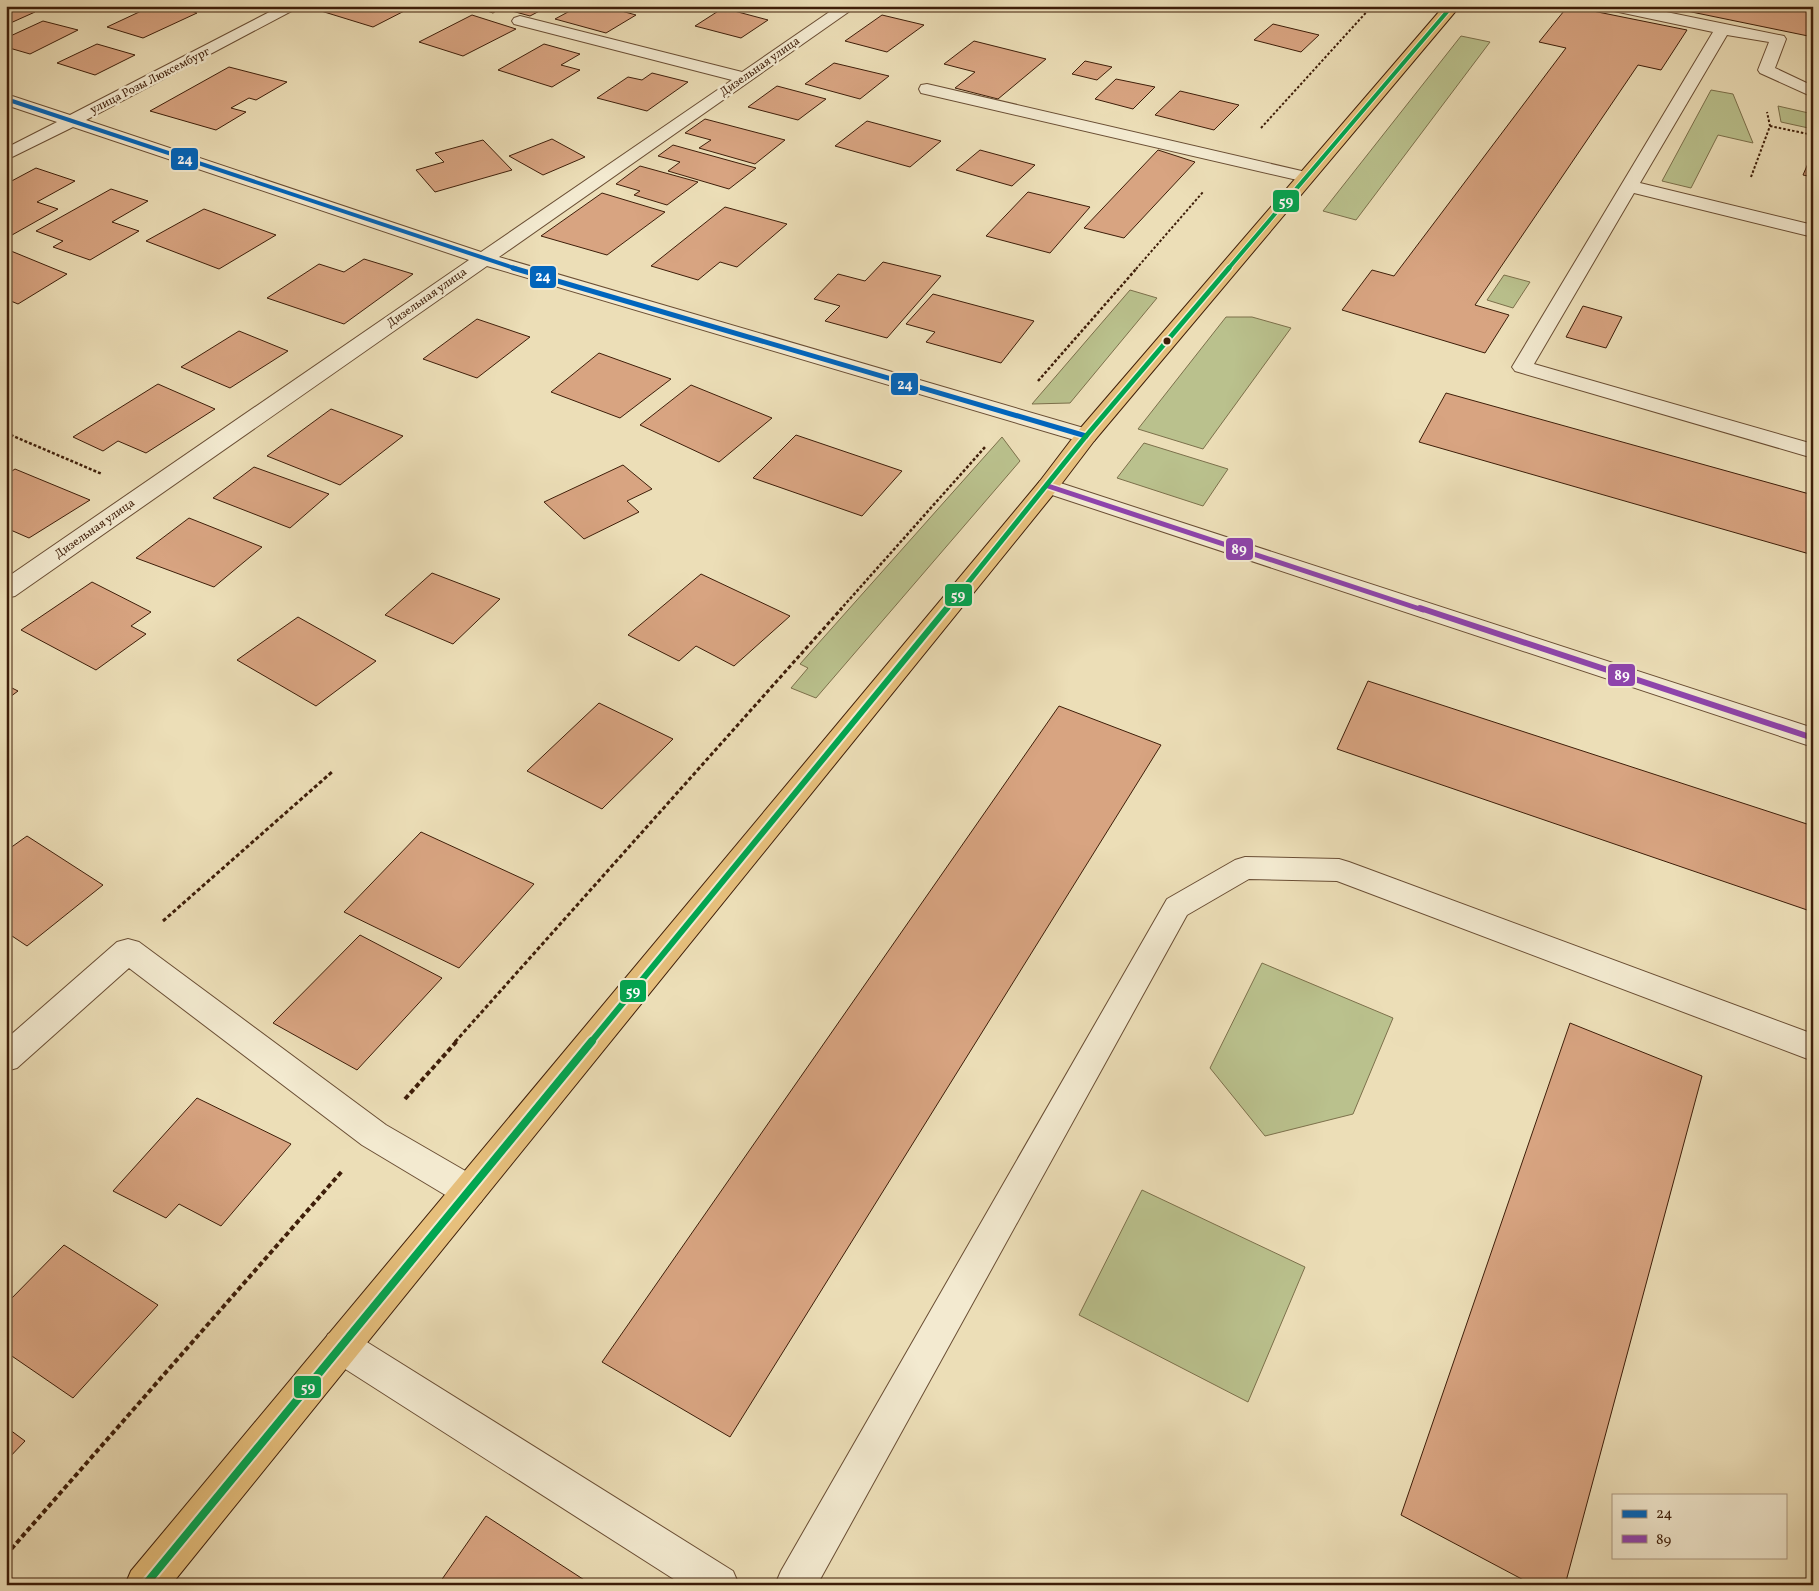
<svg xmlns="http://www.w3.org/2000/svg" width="1819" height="1591" font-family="Vollkorn,serif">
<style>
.green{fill:#bac18d;stroke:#7c704b}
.building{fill:#d8a481;stroke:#3e1e09}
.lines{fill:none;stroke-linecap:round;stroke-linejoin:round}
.minor-casing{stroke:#6a4e34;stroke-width:2}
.major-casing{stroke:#3e1e09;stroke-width:2}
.path-far3{stroke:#3e1e09;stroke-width:2;stroke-dasharray:2.5 2;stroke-linecap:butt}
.path-far2{stroke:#3e1e09;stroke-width:2.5;stroke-dasharray:3 2;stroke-linecap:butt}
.path-far1{stroke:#3e1e09;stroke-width:3;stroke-dasharray:4 2.5;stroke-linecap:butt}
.path{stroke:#3e1e09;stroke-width:4;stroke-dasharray:5 3;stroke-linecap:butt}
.minor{fill:#f3ead0;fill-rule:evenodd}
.major{fill:#e6bf7c;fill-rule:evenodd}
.bus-1-far1-casing{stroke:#f3ead0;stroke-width:6}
.bus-1-casing{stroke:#f3ead0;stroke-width:8}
.bus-2-far1-casing{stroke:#f3ead0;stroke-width:8}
.bus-2-casing{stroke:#f3ead0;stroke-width:10}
.bus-3-far3-casing{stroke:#f3ead0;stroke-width:6}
.bus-3-far2-casing{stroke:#f3ead0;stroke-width:8}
.bus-3-far1-casing{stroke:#f3ead0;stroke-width:10}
.bus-3-casing{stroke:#f3ead0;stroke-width:12}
.bus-1-far1{stroke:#0065bd;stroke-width:4}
.bus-1{stroke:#0065bd;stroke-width:5}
.bus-2-far1{stroke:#8e44ad;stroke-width:5}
.bus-2{stroke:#8e44ad;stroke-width:6}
.bus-3-far3{stroke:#00a651;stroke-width:4}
.bus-3-far2{stroke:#00a651;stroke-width:5}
.bus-3-far1{stroke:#00a651;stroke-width:6}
.bus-3{stroke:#00a651;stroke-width:8}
.bus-dot{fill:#3e1e09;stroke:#f3ead0;stroke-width:2}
.labels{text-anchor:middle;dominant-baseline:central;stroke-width:5;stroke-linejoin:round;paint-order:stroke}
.far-street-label{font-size:12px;fill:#3e1e09;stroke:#f3ead0}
.line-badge{stroke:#f3ead0;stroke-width:2}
.badge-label{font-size:14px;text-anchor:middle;font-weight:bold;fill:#fff}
</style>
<rect width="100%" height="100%" fill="#ecdeb7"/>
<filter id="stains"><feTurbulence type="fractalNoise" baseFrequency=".004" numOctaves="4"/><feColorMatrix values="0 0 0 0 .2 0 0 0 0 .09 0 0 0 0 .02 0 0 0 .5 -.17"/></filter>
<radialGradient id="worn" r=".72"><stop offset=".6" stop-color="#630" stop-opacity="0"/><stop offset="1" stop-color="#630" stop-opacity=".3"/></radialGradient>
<path class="green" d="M1461 36 1490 42 1356 220 1323 211Z
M1711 90 1733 94 1753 143 1718 135 1691 188 1662 181Z
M1778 106 1813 114V129L1781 122Z
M1504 275 1530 282 1513 308 1487 300Z
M1130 290 1157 298 1070 403 1032 404Z
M1226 317H1252L1291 328 1203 449 1138 429Z
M1002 437 1020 461 816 698 791 688 808 668 800 664Z
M1144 443 1228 469 1203 506 1117 478Z
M1262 963 1393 1018 1353 1114 1265 1136 1210 1068Z
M1142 1190 1305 1267 1248 1402 1079 1315Z"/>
<path class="building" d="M6 6H16L35 12 6 25Z
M152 6H175L197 13 143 38 107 27Z
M330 6H414L373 27 321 11Z
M472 6H549L530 16 501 8 493 13Z
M579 6H603L636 15 606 33 555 19Z
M1568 6 1687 30 1661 70 1638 65 1475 305 1509 315 1485 353 1342 310 1372 270 1394 276 1566 48 1539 42Z
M1679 6H1789L1813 11V37L1677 9Z
M723 8 768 20 741 38 695 26Z
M472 15 516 29 463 56 419 42Z
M882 15 924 25 887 52 845 41Z
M43 21 78 30 30 54 6 47V38Z
M1273 24 1319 35 1301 52 1254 40Z
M974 41 1046 59 998 99 955 88 975 72 944 64Z
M97 44 135 55 95 75 57 63Z
M544 44 580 54 561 65 580 70 552 87 498 70Z
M1085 61 1112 67 1097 80 1072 74Z
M834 63 889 76 860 99 805 84Z
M229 67 287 82 256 100 249 98 231 108 246 112 216 130 150 111Z
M652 73 688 82 647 111 597 98 628 77 642 80Z
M1116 79 1155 87 1133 109 1095 99Z
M777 86 826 99 798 120 748 107Z
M1180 91 1239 105 1214 130 1155 115Z
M705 119 785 140 755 164 699 148 711 140 685 133Z
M867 121 941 141 910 167 835 146Z
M552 139 585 157 543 175 509 156Z
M483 140 512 170 435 192 416 170 444 162 435 153Z
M673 145 756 168 729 189 668 171 680 162 658 156Z
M980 150 1035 165 1012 186 956 170Z
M1158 150 1195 162 1124 238 1084 228Z
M1813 152V177L1803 175Z
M640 166 698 182 667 205 634 195 640 191 616 184Z
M36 168 75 181 37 202 58 209 12 235 6 233V184Z
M111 189 148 201 112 222 139 231 90 260 53 247 63 241 36 231Z
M1028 192 1090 207 1050 253 986 236Z
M602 193 665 212 607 255 541 236Z
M725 207 787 224 737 267 720 262 698 280 651 266Z
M204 209 276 235 219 269 146 241Z
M11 251 67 274 18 304 6 299V254Z
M364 259 413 274 344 324 267 298 319 264 344 272Z
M883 262 941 276 887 338 825 321 840 306 814 299 838 274 865 281Z
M933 294 1034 321 1001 363 926 342 935 332 906 324Z
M1583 306 1622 317 1606 348 1566 337Z
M477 319 530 337 477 378 423 359Z
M239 331 288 351 230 388 181 367Z
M599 353 671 379 620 418 551 392Z
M158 384 215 409 146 453 118 441 103 451 73 437Z
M691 385 772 418 719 462 640 425Z
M1446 393 1813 495V555L1419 442Z
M331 409 403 436 340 485 267 456Z
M796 435 902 471 862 516 753 478Z
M623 465 652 489 627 501 639 512 584 539 544 502Z
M254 467 329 494 290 528 213 498Z
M15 469 90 500 29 538 6 528V475Z
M189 518 262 547 214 587 136 558Z
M432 573 500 599 453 644 385 615Z
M701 574 790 616 734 666 696 646 679 661 628 635Z
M92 582 151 612 131 626 146 634 96 670 21 630Z
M298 617 376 661 316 706 237 660Z
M1368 681 1813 826V912L1337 749Z
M6 685 18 691 6 700Z
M599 703 673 739 602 809 527 771Z
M1059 706 1161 745 730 1437 602 1362Z
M421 832 534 884 459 968 344 912Z
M27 836 103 885 27 946 6 932V851Z
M360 935 442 978 357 1070 273 1023Z
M1570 1023 1702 1076 1565 1585H1533L1401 1515Z
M197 1098 291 1144 221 1226 179 1204 166 1218 113 1191Z
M64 1245 158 1305 73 1398 6 1352V1304Z
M6 1427 25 1441 6 1461Z
M486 1516 592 1585H438Z"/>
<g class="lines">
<defs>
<path id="minor" d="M281 6H301L86 120 481 252 732 80 514 24 512 21 514 18 520 16 742 72 838 6H857L499 257 1094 431 1097 436 1094 441 1086 443 1078 441 487 266 15 596 6 598V578L469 260 73 127 6 160V148L57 122 6 105V94L70 115Z
M1606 6H1637L1784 36 1786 39 1775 68 1813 86V97L1760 73 1758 70 1769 42 1727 35 1640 183 1813 225V237L1634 193 1534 364 1813 444V458L1515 371 1512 367 1713 32 1614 11Z
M927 84 1306 172 1312 173 1315 177 1312 181 1306 182 921 93 919 89 921 85Z
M1048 479 1813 728V747L1040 491 1037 486 1040 481Z
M1245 857 1339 859 1349 862 1813 1034V1061L1337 881 1249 879 1187 915 817 1585H775L781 1571 1167 899 1235 860Z
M128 939 139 942 386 1125 481 1180 486 1191 481 1202 469 1206 457 1202 362 1145 129 968 17 1068 6 1071V1039L117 942Z
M341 1329 354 1334 733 1571 739 1585H683L328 1358 323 1346 328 1334Z"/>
<path id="major" d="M1444 6H1460L1094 441 1056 491 171 1585H125L131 1571 1040 481 1078 431Z"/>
</defs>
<use href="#minor" class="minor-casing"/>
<use href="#major" class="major-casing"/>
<path class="path-far3" d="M1770 126 1813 135
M1261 128 1372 6
M1751 177 1770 126 1767 112
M1136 269 1203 192"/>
<path class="path-far2" d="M1038 381 1137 268
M6 433 102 474
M840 610 986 446"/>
<path class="path-far1" d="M163 921 332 772
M455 1042 842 608"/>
<path class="path" d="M405 1099 457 1041
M6 1555 343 1170"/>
<use href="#minor" class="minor"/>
<use href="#major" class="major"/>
<defs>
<path id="bus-1-far1" d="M6 99 517 269"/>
<path id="bus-1" d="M513 268 1086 436"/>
<path id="bus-2-far1" d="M1048 486 1423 610"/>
<path id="bus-2" d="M1420 608 1813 738"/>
<path id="bus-3-far3" d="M1228 269 1452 6"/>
<path id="bus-3-far2" d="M946 610 1086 436 1229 268"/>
<path id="bus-3-far1" d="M591 1042 947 608"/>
<path id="bus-3" d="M145 1585 592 1041"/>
</defs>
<use href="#bus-1-far1" class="bus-1-far1-casing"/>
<use href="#bus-1" class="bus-1-casing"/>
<use href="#bus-2-far1" class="bus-2-far1-casing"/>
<use href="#bus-2" class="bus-2-casing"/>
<use href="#bus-3-far3" class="bus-3-far3-casing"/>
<use href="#bus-3-far2" class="bus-3-far2-casing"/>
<use href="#bus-3-far1" class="bus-3-far1-casing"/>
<use href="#bus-3" class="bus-3-casing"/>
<use href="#bus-1-far1" class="bus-1-far1"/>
<use href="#bus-1" class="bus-1"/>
<use href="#bus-2-far1" class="bus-2-far1"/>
<use href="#bus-2" class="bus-2"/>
<use href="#bus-3-far3" class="bus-3-far3"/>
<use href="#bus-3-far2" class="bus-3-far2"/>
<use href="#bus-3-far1" class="bus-3-far1"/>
<use href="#bus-3" class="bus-3"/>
</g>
<circle class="bus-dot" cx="1167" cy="341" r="4.5"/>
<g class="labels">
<g class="far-street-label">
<text transform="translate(760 67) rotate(-35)">Дизельная улица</text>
<text transform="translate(150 81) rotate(-27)">улица Розы Люксембург</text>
<text transform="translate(427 298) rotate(-35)">Дизельная улица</text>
<text transform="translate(95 529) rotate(-35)">Дизельная улица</text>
</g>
</g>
<g class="line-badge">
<rect x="170" y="147" width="29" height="24" rx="5" fill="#0065bd"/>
<rect x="1272" y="189" width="28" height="24" rx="5" fill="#00a651"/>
<rect x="529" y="265" width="28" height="24" rx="5" fill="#0065bd"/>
<rect x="890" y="372" width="29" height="24" rx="5" fill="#0065bd"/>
<rect x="1225" y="537" width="29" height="24" rx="5" fill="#8e44ad"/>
<rect x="944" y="583" width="29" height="24" rx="5" fill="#00a651"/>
<rect x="1607" y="663" width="29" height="24" rx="5" fill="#8e44ad"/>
<rect x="619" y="979" width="28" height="24" rx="5" fill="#00a651"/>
<rect x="293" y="1375" width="29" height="24" rx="5" fill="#00a651"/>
</g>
<g class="badge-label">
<text x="185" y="164">24</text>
<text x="1286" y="206">59</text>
<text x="543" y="281">24</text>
<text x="905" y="389">24</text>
<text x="1239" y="554">89</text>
<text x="958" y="600">59</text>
<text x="1622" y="680">89</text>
<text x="633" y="996">59</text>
<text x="308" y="1392">59</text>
</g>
<rect width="1819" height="1591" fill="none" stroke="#ecdeb7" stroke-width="25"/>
<rect x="8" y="8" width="1804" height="1576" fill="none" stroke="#3e1e09" stroke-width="2.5"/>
<rect x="12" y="12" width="1794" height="1566" fill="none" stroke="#3e1e09"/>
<rect x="1612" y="1494" width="175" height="65" fill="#f3ead0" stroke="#ab9880"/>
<rect x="1622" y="1510" width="25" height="8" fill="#0065bd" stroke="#ab9880"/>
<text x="1656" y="1518" font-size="15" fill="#3e1e09">24</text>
<rect x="1622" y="1535" width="25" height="8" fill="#8e44ad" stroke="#ab9880"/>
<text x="1656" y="1544" font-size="15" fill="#3e1e09">89</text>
<rect width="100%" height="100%" filter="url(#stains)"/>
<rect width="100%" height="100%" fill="url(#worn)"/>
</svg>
